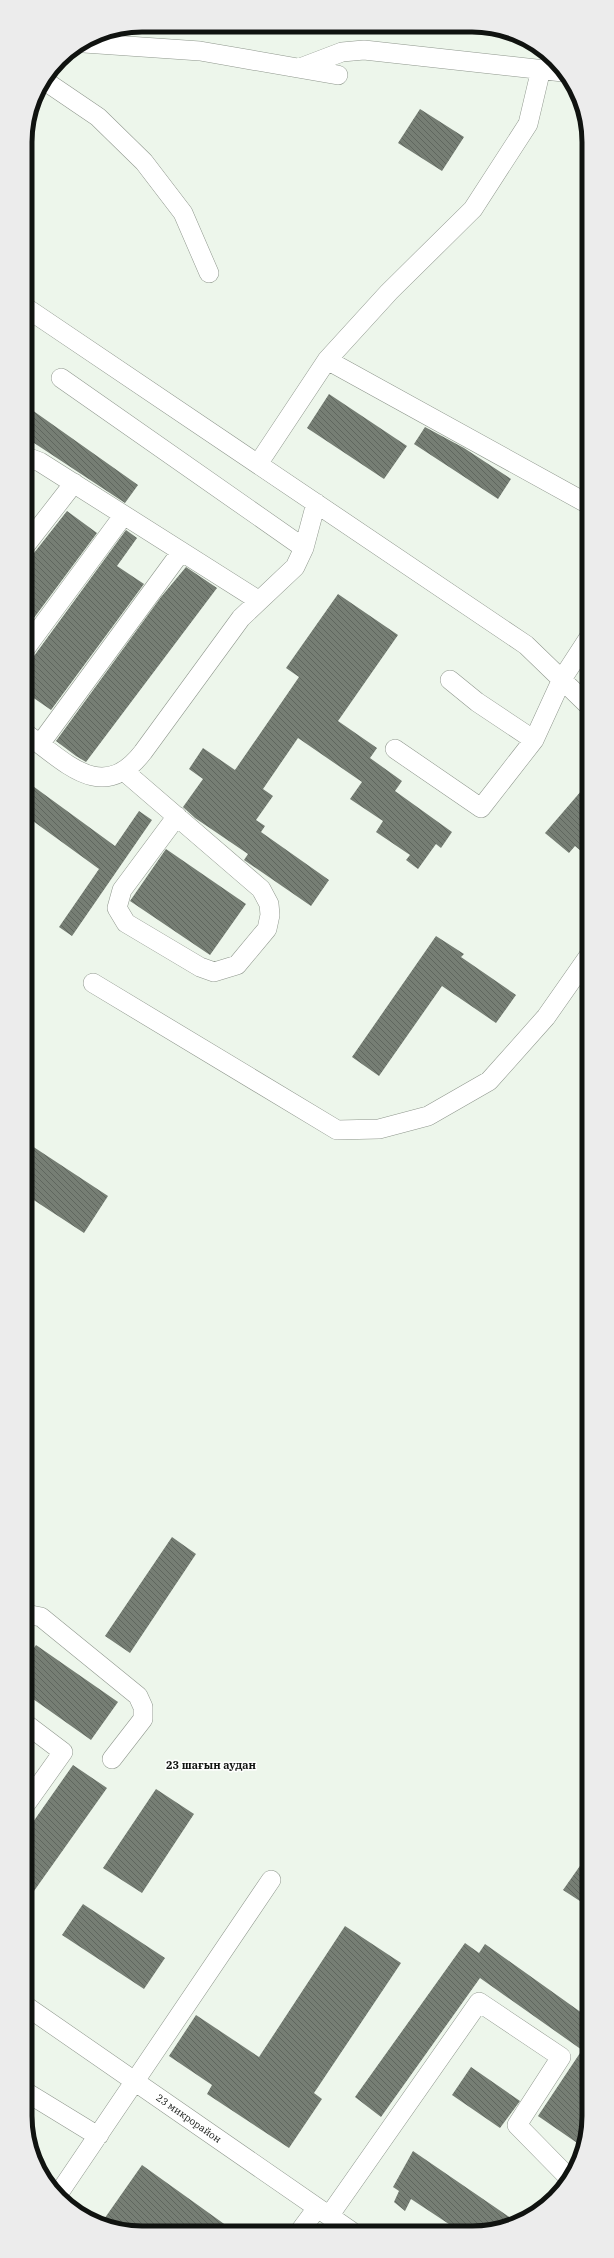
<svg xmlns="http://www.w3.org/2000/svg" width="614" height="2258" viewBox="0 0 614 2258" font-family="'IBM Plex Serif',serif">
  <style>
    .building { fill: url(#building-back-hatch) }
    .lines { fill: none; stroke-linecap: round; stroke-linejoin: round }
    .minor-casing { stroke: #8f978d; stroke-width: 20 }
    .minor { stroke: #fff; stroke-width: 19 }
    .labels { text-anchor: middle; stroke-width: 3; stroke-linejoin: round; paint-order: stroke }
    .street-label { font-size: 10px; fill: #101310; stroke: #fff }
    .neighbourhood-label { font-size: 11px; font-weight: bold; fill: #101310; stroke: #fff }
    .rim { fill: none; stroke: #101310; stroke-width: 5 }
  </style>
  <defs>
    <pattern id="building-back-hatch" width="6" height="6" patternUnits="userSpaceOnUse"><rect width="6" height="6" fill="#767e74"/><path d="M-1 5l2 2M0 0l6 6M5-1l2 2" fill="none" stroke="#5f665e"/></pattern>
  </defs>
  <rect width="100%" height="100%" fill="#edf6eb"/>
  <path class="building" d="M420,109L464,137L442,171L398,143Z
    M329,394L407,446L384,479L307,428Z
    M25,405L138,485L125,503L25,437Z
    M425,427L464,448L511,479L498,499L414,444Z
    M67,511L97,533L25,630V557L34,553Z
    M126,530L137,538L117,566L144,584L51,710L25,692V660L34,656Z
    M186,567L217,588L86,762L76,756L56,741L161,597Z
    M338,594L398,635L338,721L377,748L370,758L402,781L395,791L452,832L441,848L436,844L418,869L406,860L410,855L376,832L383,821L350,799L362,782L298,738L263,789L273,796L256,820L265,826L261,832L329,880L311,906L244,860L248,854L195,818L183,807L203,779L189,769L203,748L235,770L299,677L286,668Z
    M26,781L115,846L139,811L152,820L72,936L59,927L99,869L26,816Z
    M588,783V857L575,846L569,853L545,833Z
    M166,849L246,904L210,955L130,901Z
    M436,936L464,954L461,957L516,995L496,1023L442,986L379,1076L352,1057Z
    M26,1142L108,1196L84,1233L26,1195Z
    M172,1537L196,1554L130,1653L105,1636Z
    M36,1645L118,1702L91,1740L26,1694V1659Z
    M73,1765L107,1788L34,1891L26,1885V1832Z
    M156,1789L194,1814L142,1893L103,1868Z
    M589,1853V1907L563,1890Z
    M83,1904L165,1958L144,1989L62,1935Z
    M345,1926L401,1963L314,2093L322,2099L289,2148L207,2094L212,2085L169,2056L196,2015L259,2057Z
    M465,1943L479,1953L485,1944L589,2018V2123L583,2147L538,2116L582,2050L480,1978L381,2117L355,2097Z
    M471,2067L520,2101L500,2128L452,2095Z
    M413,2151L518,2223L488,2232H461L411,2199L405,2211L394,2202L399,2191L393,2187Z
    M142,2165L234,2231H119L102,2222Z"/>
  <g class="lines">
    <g class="minor-casing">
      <path id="minor" d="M84,43L200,51L338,75
        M300,68L342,52L364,50L563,72
        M45,81L98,117L144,162L183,213L209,273
        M25,307L526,645L588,705
        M327,360L588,504
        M61,378L304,548
        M25,460L32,459L40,462L258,600
        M258,464L327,360L389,292L473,209L528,124L541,69
        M25,546L74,483
        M25,649L123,516
        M450,680L477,702L534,740
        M25,733C66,762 102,805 143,752L241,618L295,567L304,548L316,503
        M40,744L181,552
        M395,749L481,808L534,740L562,679L588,639
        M125,772L261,889L269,904L270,915L267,929L237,965L214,972L200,967L126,923L117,908L122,890L177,816
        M93,983L337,1130L379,1129L428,1116L489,1081L546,1017L588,957
        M26,1614L41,1617L138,1696L143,1707V1719L112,1759
        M26,1724L63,1752L26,1804
        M26,2006L351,2231
        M26,2092L93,2133L99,2135
        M57,2196L271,1880
        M329,2216L479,2002L561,2057L517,2125L569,2178
        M300,2231L317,2208"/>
    </g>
    <use href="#minor" class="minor"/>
  </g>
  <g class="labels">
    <g class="street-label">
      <text transform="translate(189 2118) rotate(35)" y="4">23 микрорайон</text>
    </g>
    <g class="neighbourhood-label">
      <text x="211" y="1769">23 шағын аудан</text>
    </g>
  </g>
  <path d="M0 0H614V2258H0ZM142 32H472A110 110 0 0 1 582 142V2116A110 110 0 0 1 472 2226H142A110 110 0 0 1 32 2116V142A110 110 0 0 1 142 32Z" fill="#ececec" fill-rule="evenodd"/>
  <path class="rim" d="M142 32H472A110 110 0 0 1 582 142V2116A110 110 0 0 1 472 2226H142A110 110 0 0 1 32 2116V142A110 110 0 0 1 142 32Z"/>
</svg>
